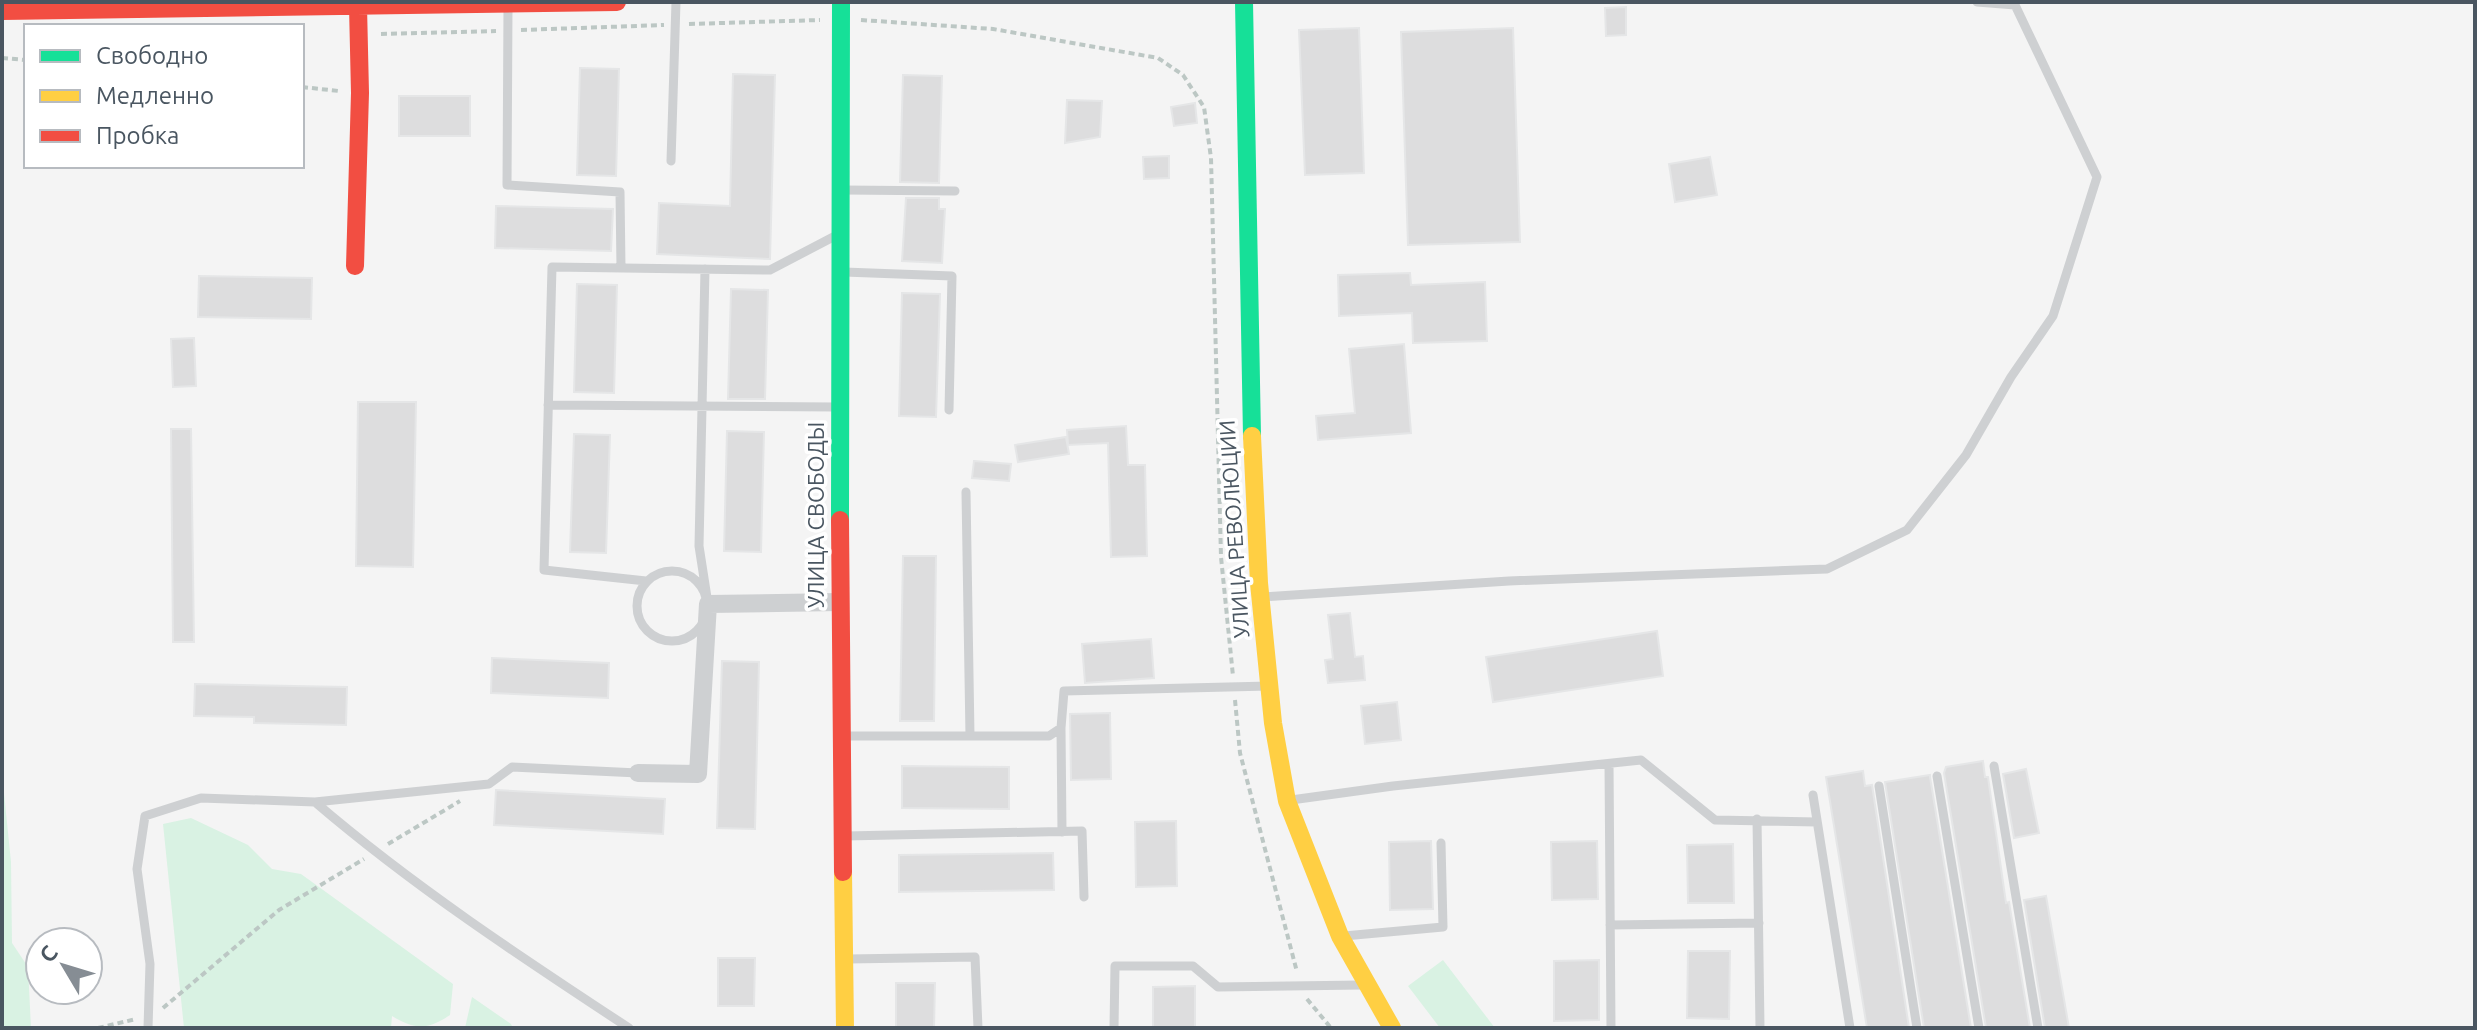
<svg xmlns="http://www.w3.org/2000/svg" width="2477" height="1030" viewBox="0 0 2477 1030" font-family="Ubuntu,sans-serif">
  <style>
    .green { fill: #d9f2e3 }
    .building { fill: #ddddde; stroke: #e5e6e7; stroke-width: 2 }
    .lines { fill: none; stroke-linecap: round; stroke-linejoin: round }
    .path { stroke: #bcc7c4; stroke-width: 4; stroke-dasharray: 6 4; stroke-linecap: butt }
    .lane { stroke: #ced0d2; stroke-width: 9 }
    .street { stroke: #ced0d2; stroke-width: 18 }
    .fast { stroke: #16e098; stroke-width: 18 }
    .slow { stroke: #ffcf43; stroke-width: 18 }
    .jam { stroke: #f24e42; stroke-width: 18 }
    .labels { text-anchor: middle; stroke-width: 7; stroke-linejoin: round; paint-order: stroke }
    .street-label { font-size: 22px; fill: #4a5661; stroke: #fff }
  </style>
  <rect width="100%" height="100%" fill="#f4f4f4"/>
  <path class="green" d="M2,773L11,862L12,943L28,967L31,1028H2Z
    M191,818L248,845L272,869L301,874L453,984L450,1015C428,1030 415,1030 392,1016L391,1028H184L163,824Z
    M1443,960L1495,1028H1440L1408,986Z
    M472,997L511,1024L513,1028H465Z"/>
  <path class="building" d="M1626,7V35L1606,36L1605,8Z
    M1359,28L1364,173L1305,175L1299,30Z
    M1513,28L1520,242L1408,245L1401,32Z
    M580,68L619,69L616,176L577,175Z
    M733,74L775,75L770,259L657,254L659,203L730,206Z
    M903,75L942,76L939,183L900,182Z
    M399,96H470V136H399Z
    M1067,100L1102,101L1100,137L1065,143Z
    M1195,103L1197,123L1174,126L1171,107Z
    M1169,156V178L1144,179L1143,157Z
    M1710,157L1717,195L1675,202L1669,164Z
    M906,198H939V209H945L942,263L902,261Z
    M496,206L613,209L611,251L495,248Z
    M1410,273L1411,285L1485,282L1487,341L1413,343L1412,313L1339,316L1338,275Z
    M199,276L312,278L311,319L198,317Z
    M577,284L617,285L614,393L574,392Z
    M731,289L768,290L765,399H728Z
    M902,293L940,294L936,417L899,416Z
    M194,338L196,386L173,387L171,339Z
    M1404,344L1411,433L1318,440L1316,416L1355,413L1349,349Z
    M358,402H416L413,567L356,566Z
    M1126,426L1128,465H1145L1147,556L1111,557L1108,443L1068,445L1067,430Z
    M171,429H191L194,642H173Z
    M727,431L764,432L761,552L724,551Z
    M574,434L610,435L606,553L570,552Z
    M1066,437L1069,454L1018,462L1015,445Z
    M974,461L1011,464L1009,481L972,478Z
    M903,556H936L934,721H900Z
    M1350,613L1355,657L1363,656L1365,680L1328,683L1325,660L1333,659L1328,615Z
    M1657,631L1663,676L1493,702L1486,657Z
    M1151,639L1154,678L1085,683L1082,644Z
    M492,658L609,663L608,698L491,693Z
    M722,661L759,662L755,829L717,828Z
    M195,684L347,687L346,725L254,723V717L194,716Z
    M1397,702L1401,740L1365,744L1361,706Z
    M1110,713L1111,779L1071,780L1070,714Z
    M1983,761L1985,777H1988L2006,903L2009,902L2030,1028H1986L1944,773L1946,767Z
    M902,766L1009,767V809L902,808Z
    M2026,769L2039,833L2014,838L2003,774Z
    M1863,771L1865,786L1872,785L1909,1028H1867L1826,777Z
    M1930,775V777L1971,1028H1924L1885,782Z
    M496,790L665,799L663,834L494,825Z
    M1176,821L1177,886L1136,887L1135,822Z
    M1431,841L1433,909L1390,910L1389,842Z
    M1597,841L1598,899L1552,900L1551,842Z
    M1733,844L1734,903H1688L1687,845Z
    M1053,853L1054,890L899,892V855Z
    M2046,896L2069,1028H2045L2024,900Z
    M1688,951H1730L1729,1019L1687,1018Z
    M718,958H755L754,1006H718Z
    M1599,960V1020L1554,1021V961Z
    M896,983H935L934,1028H896Z
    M1195,986V1028H1153V987Z"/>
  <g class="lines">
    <path class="path" d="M861,20L993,29L1158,58L1183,75L1204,107L1211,158L1221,557L1233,676
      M689,24L820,20
      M521,30L664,25
      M381,34L496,31
      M2,58L26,60
      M302,87L339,91
      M1235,700L1240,753L1297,972
      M388,844L460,801
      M1307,999L1331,1028
      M163,1008L279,910L364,859
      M98,1028L136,1019"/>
    <path class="lane" d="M508,7L507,185L620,192L621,268
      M671,161L676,2
      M844,190L955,191
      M705,269L699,546L708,604
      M844,272L952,276L949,410
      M548,405L836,407
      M966,492L970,736
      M637 606a35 35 0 1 1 70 0a35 35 0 1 1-70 0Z
      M646,581L544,570L552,267L770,270L837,235
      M1262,597L1509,581L1827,569L1907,530L1966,455L2011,377L2053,316L2097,177L2015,5L1977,2
      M1061,728L1062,832
      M844,736H1049L1061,728L1064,691L1269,686
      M1609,764L1611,1028
      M1994,766L2038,1028
      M1937,776L1979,1028
      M1879,786L1917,1028
      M1813,795L1850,1028
      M1291,800L1393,786L1641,760L1715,820L1817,822
      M315,802C413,886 521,957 629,1028
      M1757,819L1760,1028
      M846,836L1082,831L1084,897
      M1610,925L1759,923
      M1344,936L1443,927L1441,843
      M848,959L975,957L978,1028
      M148,1028L150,964L137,869L145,816L201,798L315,802L489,784L512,767L638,773
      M1114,1028L1115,966H1193L1218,987L1362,985"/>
    <path class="street" d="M638,773L698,774L708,604L840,602"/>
    <path class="fast" d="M1244,2L1252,436
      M840,520L841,2"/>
    <path class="slow" d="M1252,436L1259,583L1273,723L1287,801L1340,936L1392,1028
      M843,872L845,1028"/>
    <path class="jam" d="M2,11L617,2
      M355,266L360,93L358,6
      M840,520L843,872"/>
  </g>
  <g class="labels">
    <g class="street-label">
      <text transform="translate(816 515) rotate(-90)" y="8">УЛИЦА СВОБОДЫ</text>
      <text transform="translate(1234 529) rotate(-94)" y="8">УЛИЦА РЕВОЛЮЦИИ</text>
    </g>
  </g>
  <rect width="2477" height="1030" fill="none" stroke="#4a5661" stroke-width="8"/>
  <rect x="24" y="24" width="280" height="144" fill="#ffffff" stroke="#b7bbc0" stroke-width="2"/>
  <rect x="40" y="50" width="40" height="12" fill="#16e098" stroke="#b7bbc0" stroke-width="2"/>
  <text x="96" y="64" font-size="24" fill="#4a5661">Свободно</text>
  <rect x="40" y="90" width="40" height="12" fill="#ffcf43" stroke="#b7bbc0" stroke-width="2"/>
  <text x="96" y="104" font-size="24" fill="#4a5661">Медленно</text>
  <rect x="40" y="130" width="40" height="12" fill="#f24e42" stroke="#b7bbc0" stroke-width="2"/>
  <text x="96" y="144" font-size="24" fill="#4a5661">Пробка</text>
  <g transform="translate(64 966) rotate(308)"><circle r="38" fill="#ffffff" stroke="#b7bbc0" stroke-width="2"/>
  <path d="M0-6L14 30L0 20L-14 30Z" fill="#868d94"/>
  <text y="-12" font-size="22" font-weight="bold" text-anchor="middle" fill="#4a5661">С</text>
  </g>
</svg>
